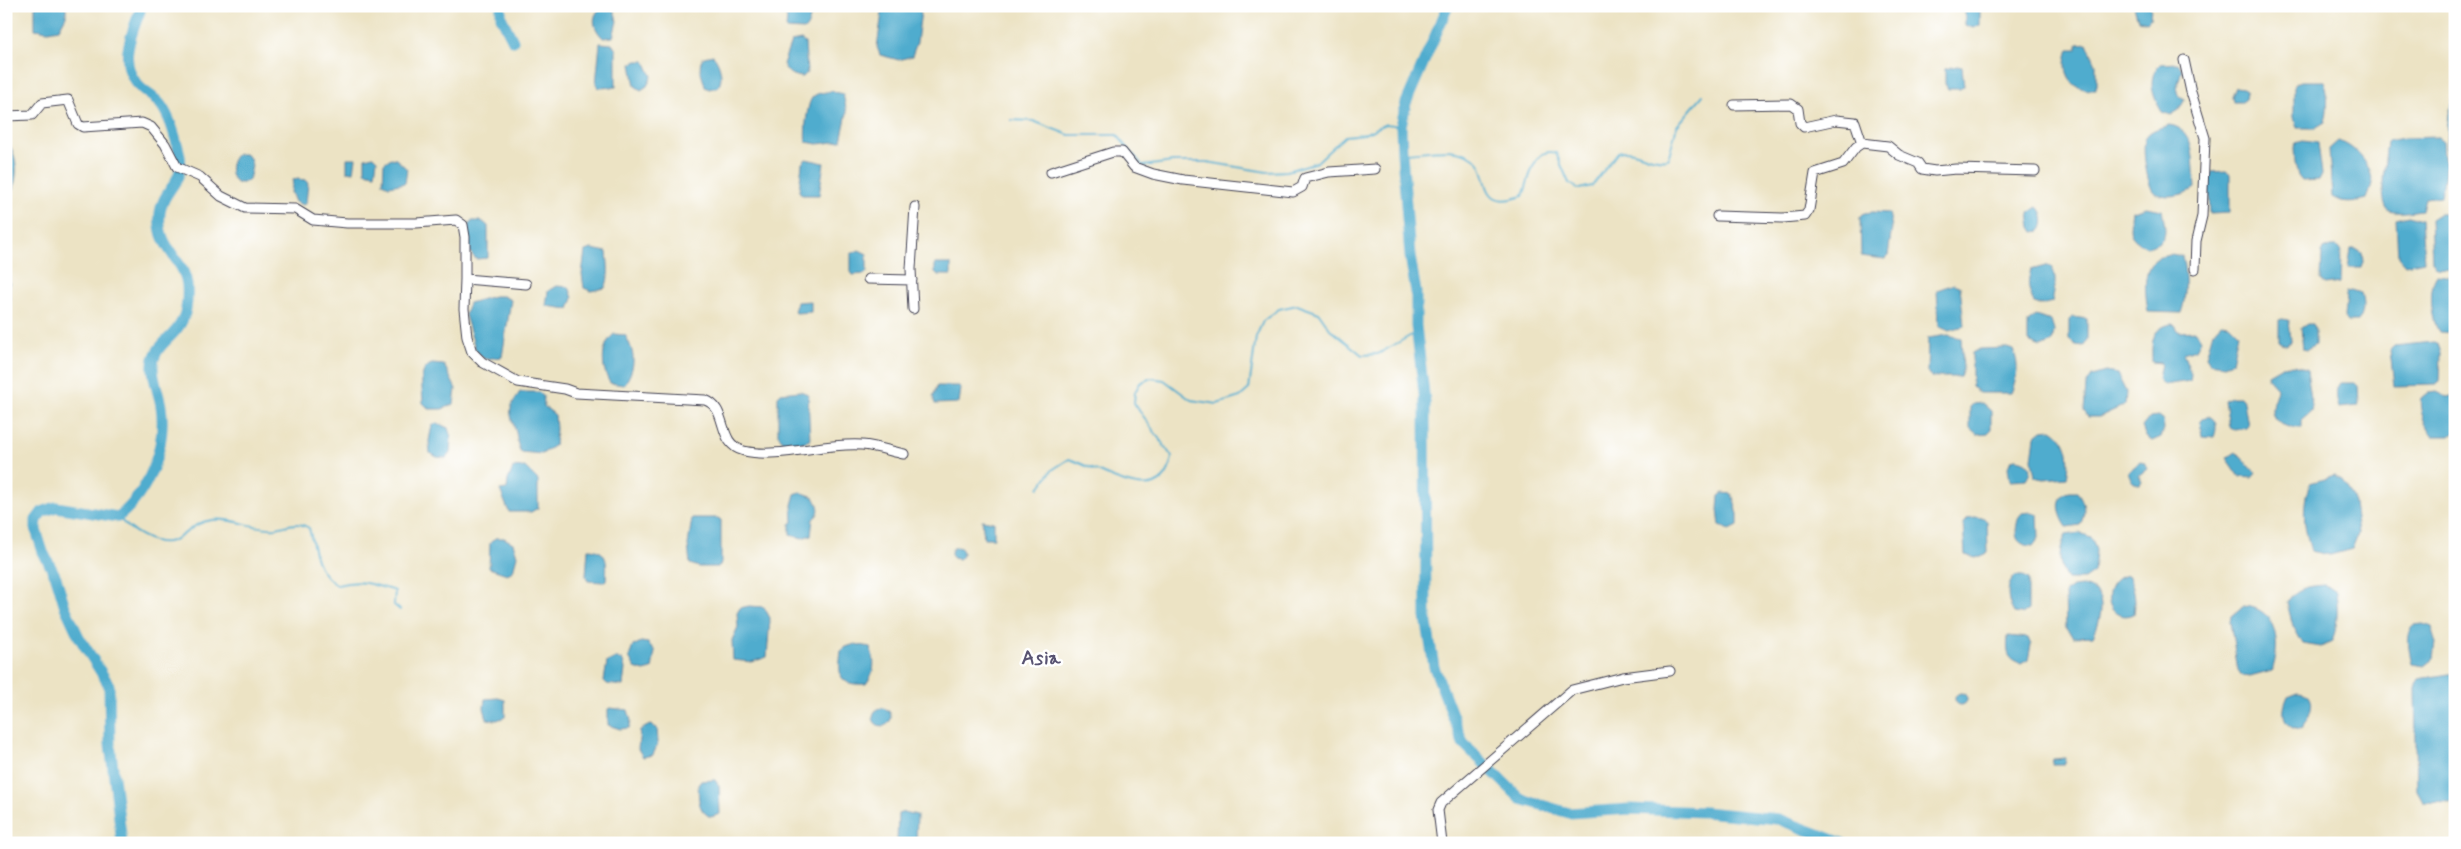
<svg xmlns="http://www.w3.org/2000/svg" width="2461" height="849" viewBox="0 0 2461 849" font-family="Mynerve,sans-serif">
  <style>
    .water { fill: #50acce; stroke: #396784 }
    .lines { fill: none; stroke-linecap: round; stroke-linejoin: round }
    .stream { stroke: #50acce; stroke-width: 2 }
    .river { stroke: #50acce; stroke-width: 11 }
    .minor-casing { stroke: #403f50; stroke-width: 11 }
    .minor { stroke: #fff; stroke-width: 9 }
    .labels { text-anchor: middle; stroke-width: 5; stroke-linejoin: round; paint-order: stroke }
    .quarter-label { font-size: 20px; font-weight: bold; fill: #585372; stroke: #fff }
  </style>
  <rect width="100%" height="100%" fill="#fff"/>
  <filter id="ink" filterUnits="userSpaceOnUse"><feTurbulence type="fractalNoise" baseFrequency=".02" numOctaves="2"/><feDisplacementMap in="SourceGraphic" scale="10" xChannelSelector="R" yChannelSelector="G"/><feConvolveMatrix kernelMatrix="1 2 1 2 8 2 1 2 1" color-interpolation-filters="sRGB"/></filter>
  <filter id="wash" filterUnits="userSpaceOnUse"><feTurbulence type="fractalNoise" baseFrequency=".0096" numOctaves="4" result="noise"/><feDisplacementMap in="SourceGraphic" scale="20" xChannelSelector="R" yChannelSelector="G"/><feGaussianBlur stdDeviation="1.12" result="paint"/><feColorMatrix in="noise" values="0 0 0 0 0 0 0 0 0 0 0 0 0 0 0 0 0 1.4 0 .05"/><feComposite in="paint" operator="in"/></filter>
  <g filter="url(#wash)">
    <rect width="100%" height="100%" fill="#ece3c4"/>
    <path class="water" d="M35,6H66V16L59,29L48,31L35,29Z
      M809,6C812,13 810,25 804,30L786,29L787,18L783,13L782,6Z
      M883,6H917L921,11L917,42L912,56L899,60L880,55L877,47Z
      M1965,6H1980V25L1974,28L1965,25Z
      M2134,6H2151L2150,19L2147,22L2138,20Z
      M601,8L614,10L617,21L613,37L603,38C594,29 590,17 601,8Z
      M801,40L805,43L807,73L803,77C792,76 788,74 783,64L791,42Z
      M600,43L612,44L616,50V87L599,88L596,84Z
      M2087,43L2096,64V90C2069,91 2061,73 2069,49H2077L2078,44Z
      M713,55C720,62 724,79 718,87L709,89L705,87C703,76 696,66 704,57Z
      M637,61H645L652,76L647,86L641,90L635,86L631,64Z
      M2178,63L2182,69L2177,87L2179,96L2185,99L2179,110L2171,115L2162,112C2153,97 2146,79 2160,64Z
      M1957,66L1962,67L1964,86L1960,89H1948L1945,84V69Z
      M2301,81H2324C2329,92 2328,110 2325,122L2315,128H2297L2294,118V84Z
      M2236,87L2243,88L2247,93L2246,99L2242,102H2233L2232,97Z
      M831,91L843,94L847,113L841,141L818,144L806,142C804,134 807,104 812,98C816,92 825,93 831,91Z
      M2455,95V159H2452L2447,152C2448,134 2446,111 2455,95Z
      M2169,125C2197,128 2193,167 2195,188C2186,195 2166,199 2155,193C2147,188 2141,145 2146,137C2151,129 2161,128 2169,125Z
      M2438,137L2443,141L2445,172L2441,196L2425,198L2422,210C2412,211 2399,214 2390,211C2377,205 2386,155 2387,141L2404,138Z
      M6,140C18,155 19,176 11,194H7Z
      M2303,141L2318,143L2322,174L2319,180L2302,181L2298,176L2295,163L2294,147L2296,143Z
      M2338,141C2354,145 2373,166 2372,183C2371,188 2369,194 2367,199C2355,202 2343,204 2332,197L2329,149Z
      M237,154H245L250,158L252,166L249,180L243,183H236C228,174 229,162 237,154Z
      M373,156L377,160L375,174L365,172V158Z
      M347,158H356L354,172L347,171Z
      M391,158L396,159L407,169L405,183L389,186L383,183L384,163Z
      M806,159L824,163L819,195H802L799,191L802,163Z
      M2226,171L2230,174V213L2210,214L2208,175L2211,172Z
      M297,179L305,180L308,183L306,203L303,205L295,202L291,192L293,180Z
      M2038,207C2044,212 2046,225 2040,231L2034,232L2031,227L2029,213Z
      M2147,207L2162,210C2165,229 2171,241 2147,247C2127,237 2129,232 2132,211Z
      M1873,212L1889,213L1892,227L1888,256L1885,259L1861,256L1860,217L1864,213Z
      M2438,214H2455V269L2437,268L2432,261L2430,219Z
      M2409,216L2421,220L2424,261L2405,265L2398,257L2396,219Z
      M472,221H482L488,226V258L476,259C466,251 463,232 472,221Z
      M2331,247H2337L2341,252L2340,283L2325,285L2321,280L2322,253L2324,250Z
      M592,249L607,252C608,264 610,277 605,288L591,291L584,288L582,274L585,251Z
      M2351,249H2356L2362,253L2363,262L2361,268H2348Z
      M859,250L867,254V271L865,274L853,275L851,272V254Z
      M2171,254L2182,256C2186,273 2187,297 2181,313L2148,312C2146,297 2141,269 2156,259C2160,257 2167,256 2171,254Z
      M935,264H951V275H938L935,272Z
      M2049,265C2059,273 2054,291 2052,302L2042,305L2034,303C2028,291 2027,282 2031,270Z
      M6,275L9,276L10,314L6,323Z
      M2437,275L2455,277V333L2439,332C2431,319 2428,288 2437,275Z
      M1954,284L1960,286L1964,326L1950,330L1939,326L1937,290Z
      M556,286L569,287L573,298L569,309L546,306L548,291Z
      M2352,291L2361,294C2364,303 2364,315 2358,322H2348L2344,317L2346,295L2347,292Z
      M494,296H503L511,300L502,357L484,359L476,351L465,315L469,303Z
      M811,301V312L796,313L794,311L797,302Z
      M2035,316L2051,321L2054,331L2052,342L2041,347L2028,342V322Z
      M2073,317L2087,319V340L2084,346L2076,345L2069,340V320Z
      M2282,319L2289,320L2291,341L2286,345L2279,342V320Z
      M2221,323L2229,324L2238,333L2232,362L2224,365L2210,363L2206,357L2213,332Z
      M2171,324L2175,325L2179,332L2196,331L2201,340L2196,349L2183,353L2191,374L2190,381L2163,385L2158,379L2161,363L2152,362C2152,343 2150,329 2171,324Z
      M2307,324H2312L2315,330V345L2307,350L2303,349L2301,328Z
      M614,334L625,335C636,354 636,367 624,385L610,383C601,368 600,346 614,334Z
      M1948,335L1961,338L1963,369L1960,377H1931L1927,373L1928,338Z
      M2434,342L2438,344L2441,353L2440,382L2436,385L2394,386L2390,350L2394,346Z
      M2007,348L2013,350C2020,364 2017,379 2011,393H1979L1972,387V353L1980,349Z
      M432,364L444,365L456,389L454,404L442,409H429L423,403C423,390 417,369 432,364Z
      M2295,365L2307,370L2312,405L2311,411L2302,419V428C2289,428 2271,425 2272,407C2272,401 2277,394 2277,388L2268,378V374L2282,366Z
      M2105,372L2117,374L2126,392L2125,405L2099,417H2088L2084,411L2086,385L2092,376Z
      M2340,383H2355L2358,386L2359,403L2358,406L2339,408C2337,400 2334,390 2340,383Z
      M937,386H959L961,389L959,403L935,404L933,397Z
      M800,391L808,394L810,440L797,444L783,443L778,434V396L781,393Z
      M520,392H539L543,396L544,406L555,415L556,429L555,445L542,454L521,452C516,444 518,438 515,429C509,411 508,409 520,392Z
      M2437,392L2447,397L2455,395V432L2450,436H2433C2426,429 2418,408 2421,398L2427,393Z
      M2231,397H2240L2244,402L2248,426L2246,428L2235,430L2229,427L2225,400Z
      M1982,403L1991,411V430L1988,433L1977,434L1970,428V407L1973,404Z
      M2158,416L2163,420L2164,429L2161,437L2152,441L2146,437L2142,427L2150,417Z
      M2208,416C2218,419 2217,429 2214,437L2202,436L2200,421Z
      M437,423L448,428L451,436L450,453L446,458L437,457L430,453L429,441L432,425Z
      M2052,429C2069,439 2071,459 2067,477L2044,479L2035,477L2032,459L2035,436L2042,430Z
      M2236,452L2256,473L2252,478L2240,477L2227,458Z
      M2015,459C2029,460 2034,468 2026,480L2010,481L2008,467L2011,460Z
      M2140,462L2144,463L2147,469L2139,475L2142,481L2140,484C2132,484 2130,479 2128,472Z
      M525,467L538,480V508L531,512H509L500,490L507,489L508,480L513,468Z
      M2334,476L2342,480L2353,497L2358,534L2352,549L2330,555L2311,551C2304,528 2301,506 2310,483Z
      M800,492L814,497C819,506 822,512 813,519L811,535L802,538L790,534V524L793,522L792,505L795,494Z
      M2070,492H2077C2085,501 2086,514 2080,525L2067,527C2060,517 2055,502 2065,493Z
      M1723,493L1732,494L1738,514V526L1730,530L1720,526L1718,510L1719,496Z
      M2032,512L2038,514L2039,538L2033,546C2018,545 2014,539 2017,524C2018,519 2018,517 2022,513Z
      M1975,517L1982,518L1987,521L1988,553L1976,558L1965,555L1963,523L1968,518Z
      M692,518H718L721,520V564L718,567H699L690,564L688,545Z
      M982,520L994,522V538H984Z
      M2080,533L2091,537L2096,550L2094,572L2084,579H2067C2058,565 2058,550 2066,535Z
      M495,538H504L513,543L517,556L513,571L507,574L489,568L490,543Z
      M951 553a6 6 0 1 1 12 0a6 6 0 1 1-12 0Z
      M588,549C609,549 607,564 606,580L603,582L588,581L586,576Z
      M2128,575C2135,588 2136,599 2134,614C2104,626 2099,578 2128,575Z
      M2015,576H2024L2028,579V610L2022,614L2014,613C2007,601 2005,586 2015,576Z
      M2326,585L2336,592C2338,610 2338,624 2332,642L2321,647L2303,644L2293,626L2287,603C2295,587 2310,586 2326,585Z
      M2082,586C2109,590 2102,618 2093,636L2073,637L2066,629L2065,592L2072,587Z
      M749,606L764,607L770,618L767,657L752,662L733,660L732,640L738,627L737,613L740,608Z
      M2243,606C2278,607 2281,646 2272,671L2250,677L2242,676L2238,670L2230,621L2231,616Z
      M2423,624L2431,627L2436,643L2434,658L2425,665L2412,663C2409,651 2405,635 2414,625Z
      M2008,636L2028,638L2031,645L2028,660L2021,664C2006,659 2007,651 2008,636Z
      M641,642L648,643L655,651L652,669L644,671L635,668L629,657L633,646Z
      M855,644L870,647C876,662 875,672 866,684C838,686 838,675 841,651L846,647Z
      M616,658L623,661L625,669L623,686L607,684L604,681L607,662Z
      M2455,673V803L2423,802L2417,791L2415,689L2418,679Z
      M2298,692C2321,693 2310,719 2300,730C2281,727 2281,711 2288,696Z
      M1955 699a6 6 0 1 1 12 0a6 6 0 1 1-12 0Z
      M498,698L505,700V717L497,720L487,719L484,708L485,699Z
      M873 717a9 9 0 1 1 18 0a9 9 0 1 1-18 0Z
      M610,708L628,710L631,721L629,728L620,729L608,725V709Z
      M650,725L657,728L658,743L653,755L643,757L638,749L640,730Z
      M2066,758L2065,764H2052L2053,759Z
      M715,780L719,786L720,814L711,817C697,811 699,798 698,785L701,781Z
      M904,812L917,815L916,843H897L898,814Z"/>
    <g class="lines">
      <path class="stream" d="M1011,120L1033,121L1069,135H1117L1143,166L1173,162H1207L1267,172L1287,171L1317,162L1345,136L1364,134L1386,124L1401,126
        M1402,153C1425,153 1454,144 1474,158C1493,172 1475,212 1523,196C1530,179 1533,146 1556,153L1569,183L1579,189L1592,186L1618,152C1636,147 1648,162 1668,159L1677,126L1703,95
        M1039,488L1052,470L1069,459C1098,468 1164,515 1172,457L1134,403L1135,392L1140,383L1151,378L1164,380L1191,400L1217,404L1240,397L1249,389L1256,337L1263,321L1279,309L1297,305L1319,313L1330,329L1362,355L1378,354L1417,332
        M118,517C129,530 154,547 172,541C187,535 193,522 212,520C233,517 255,530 276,528C289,526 296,520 309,528C315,551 315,572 337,585C362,579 372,584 395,591L394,605L400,610"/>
      <path class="river" d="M501,6V17L513,41
        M1448,6L1406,103L1401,126L1402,153L1410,256L1416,292V326L1425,402L1426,617L1434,667L1463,743L1521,799L1569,813L1630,809L1704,812L1778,819L1842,843
        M122,843L110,744L109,685L79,637L65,607L56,577L43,552L36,530V520L42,512L56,507L118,517C149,493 167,445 161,406C159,393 152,378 153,365C154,348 168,341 177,329C187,316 188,301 187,285C185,259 156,249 160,213C163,188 187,183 179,151C175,136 170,117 161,105C155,97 145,93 138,85C118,63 131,35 140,11L139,6"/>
    </g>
  </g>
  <g filter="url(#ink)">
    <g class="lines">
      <g class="minor-casing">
        <path id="minor" d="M2184,60L2191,92L2205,138L2202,216L2196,241L2195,269
          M1734,105L1791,104L1798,109L1800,123L1804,127L1836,120L1855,122L1862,143
          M6,116L32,115L42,103L68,100L78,124L83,127L142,123L151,127L165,144L177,167L200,177L221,196L245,208L295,209L313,220L347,223H416L456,220L463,225L465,237V279L526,284
          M1051,172L1113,152H1122L1134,167L1153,174L1183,180L1293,192L1302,187L1305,178L1329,172L1375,169
          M1717,216L1783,218L1805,216L1809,210L1815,173L1843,164L1856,147L1862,143L1888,146L1899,155L1918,163L1922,169L1935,171L1956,169L2035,171
          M465,279L464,309L467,337L472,352L482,362L518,382L565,389L576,393L705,400C729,408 716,444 744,451C779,459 826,442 862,445C876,446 890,451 904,454
          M868,279L912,280
          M913,309L911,269L915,207
          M1442,843L1438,810L1441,803L1572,690L1623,677L1670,671"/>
      </g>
      <use href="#minor" class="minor"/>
    </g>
  </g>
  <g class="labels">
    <g class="quarter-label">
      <text x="1041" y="664">Asia</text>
    </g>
  </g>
  <rect width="2461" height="849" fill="none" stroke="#fff" stroke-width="25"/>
</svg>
